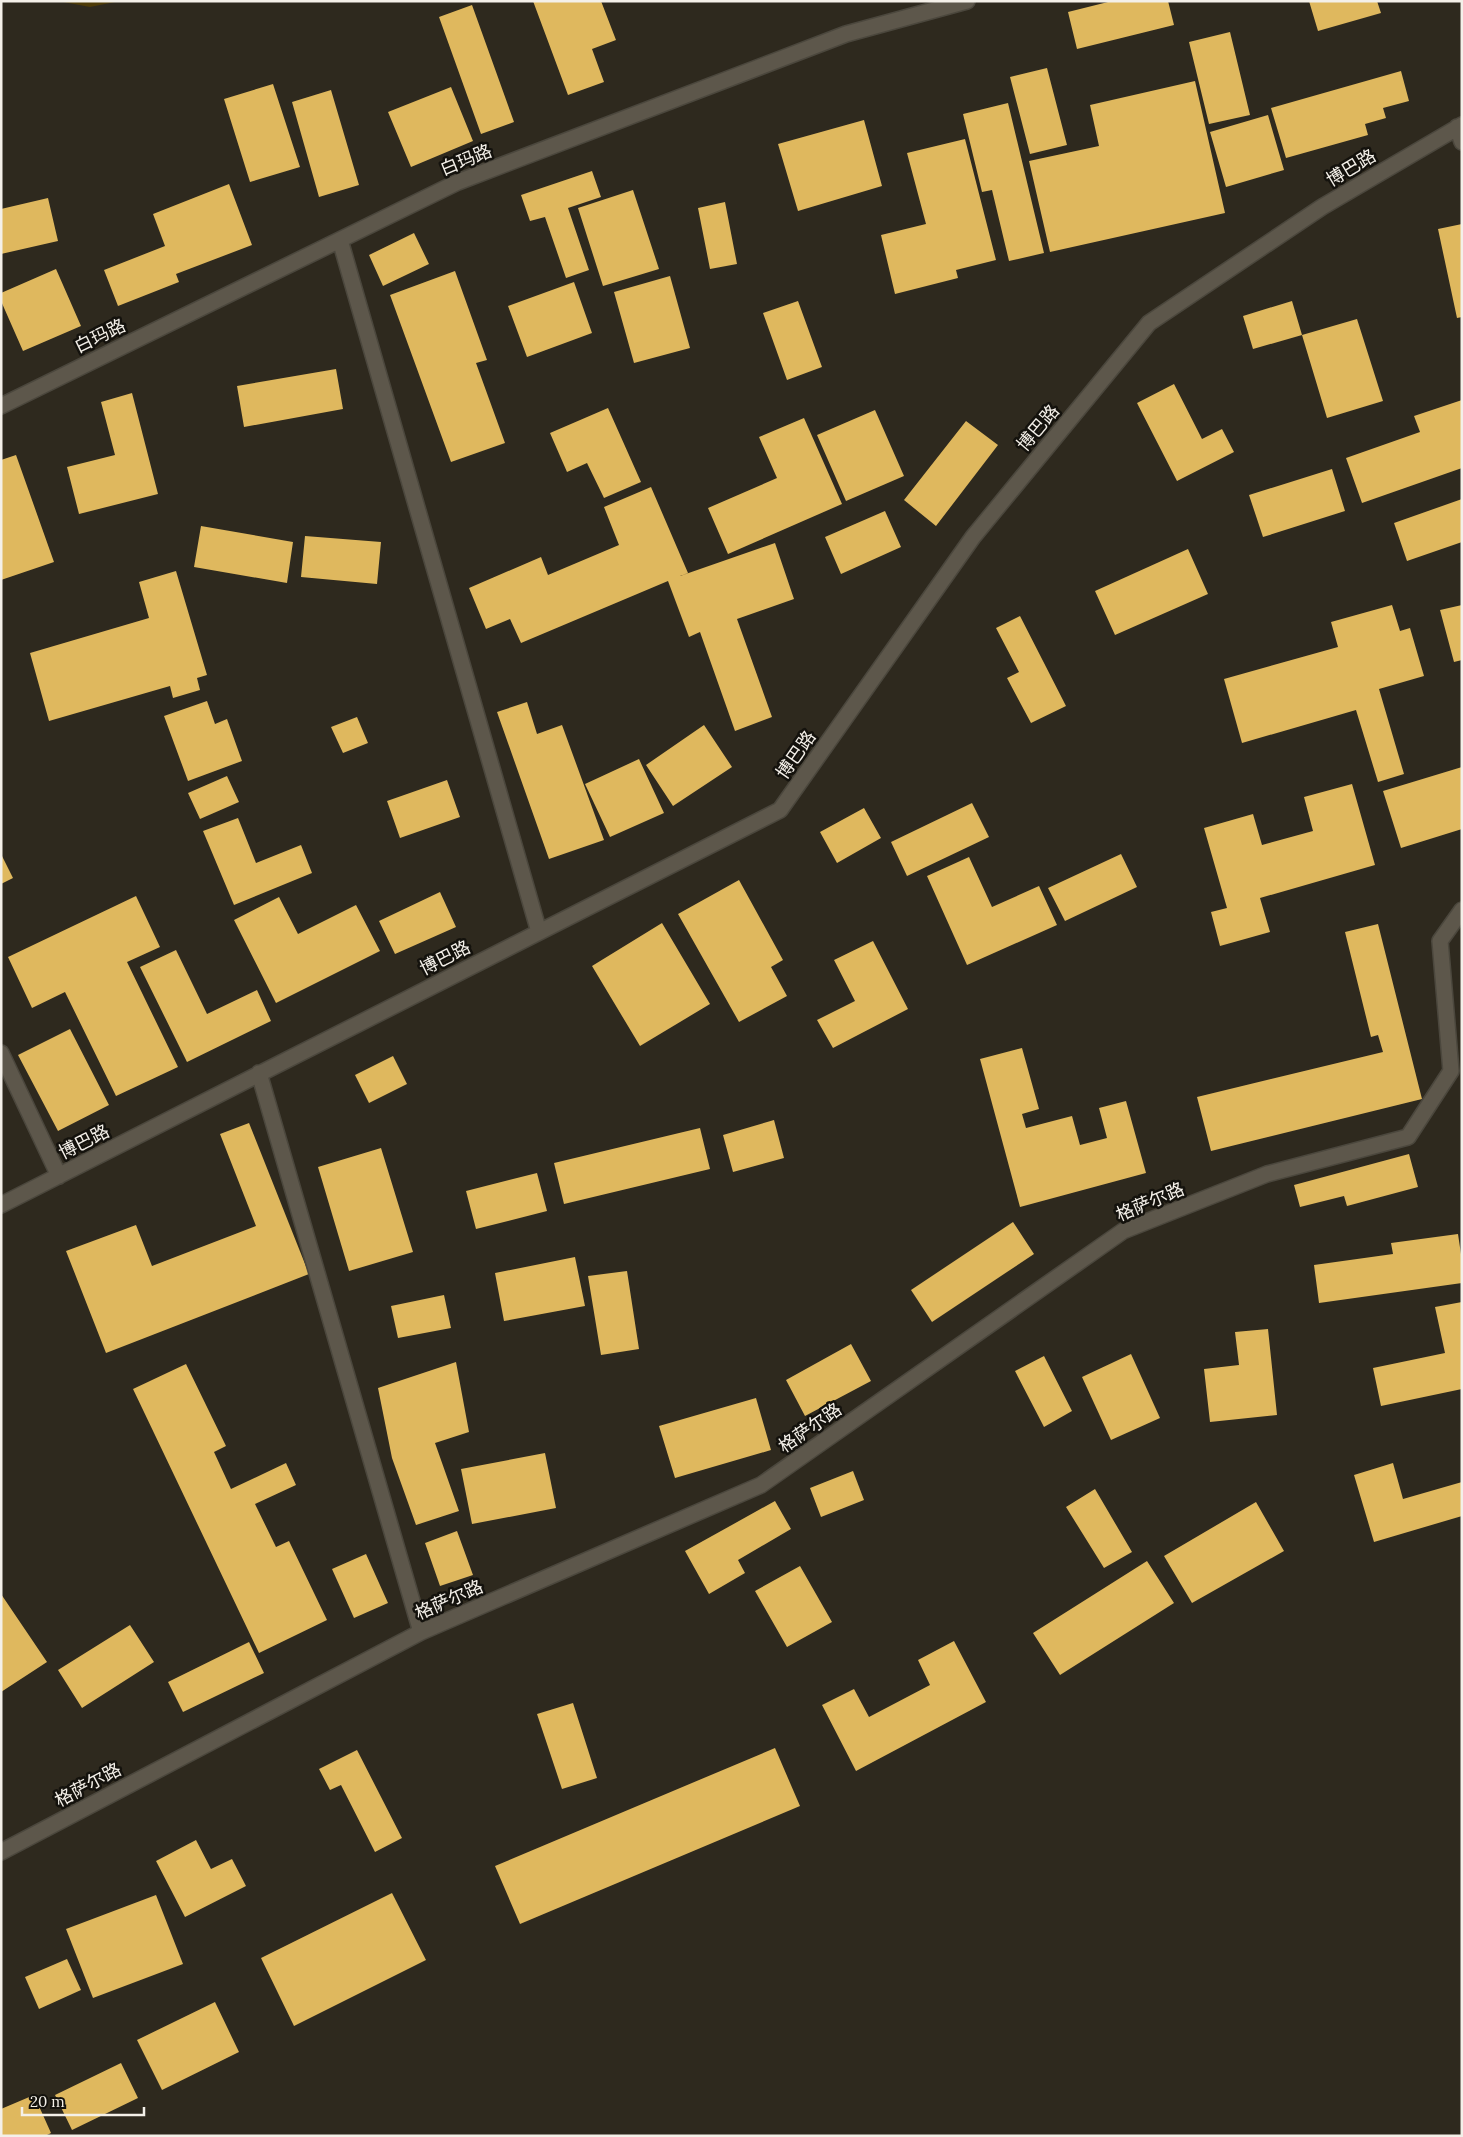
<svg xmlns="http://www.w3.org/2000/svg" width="1463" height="2137" viewBox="0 0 1463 2137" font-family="Lora,'Noto Sans SC',serif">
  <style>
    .green { fill: #4d3a07 }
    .building { fill: #dfb85e }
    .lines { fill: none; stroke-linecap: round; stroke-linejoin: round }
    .minor-casing { stroke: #4b473d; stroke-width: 18 }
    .minor { stroke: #5d574b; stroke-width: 15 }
    .labels { text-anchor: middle; stroke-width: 5; stroke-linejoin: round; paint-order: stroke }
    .street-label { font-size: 18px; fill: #f4f0e9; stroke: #14120d }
  </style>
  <rect width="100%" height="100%" fill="#2e291e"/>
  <path class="green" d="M58,1H120L90,7Z"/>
  <path class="building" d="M533,1H601L616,40L592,49L604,82L568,95Z
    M1112,1H1168L1174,25L1077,49L1068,12Z
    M1309,1H1377L1381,13L1318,31Z
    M472,5L514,122L481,134L439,17Z
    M1230,32L1250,115L1209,124L1189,42Z
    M1047,68L1067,145L1030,154L1010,77Z
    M1401,71L1409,101L1383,108L1386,118L1365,124L1368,135L1286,158L1271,108Z
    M1195,81L1225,213L1050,252L1029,161L1099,146L1090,105Z
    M273,84L300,167L250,182L224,99Z
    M451,87L473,141L411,167L388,112Z
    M331,90L359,185L319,197L292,102Z
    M1008,103L1044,253L1009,261L992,190L982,192L963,114Z
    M1268,115L1284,170L1226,187L1210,132Z
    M864,120L882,186L798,211L778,144Z
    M965,139L996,260L956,270L958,278L895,294L881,235L926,224L907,153Z
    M592,171L601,197L568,208L589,270L566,278L545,217L530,221L521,195Z
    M229,184L252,245L176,274L179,282L118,306L104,270L165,246L153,214Z
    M633,190L659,269L603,286L578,208Z
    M48,198L58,241L1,254V209Z
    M725,202L737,264L710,269L698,208Z
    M1462,224V317L1457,318L1438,229Z
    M414,233L429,264L383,286L369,255Z
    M56,269L81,326L23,351L1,301V293Z
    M455,271L487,360L476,363L505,443L451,462L390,295Z
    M670,276L690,348L634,363L614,292Z
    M574,282L592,333L527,357L508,306Z
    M798,301L822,367L787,380L763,313Z
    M1292,301L1302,335L1253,349L1243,316Z
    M1357,319L1383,401L1327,418L1302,335Z
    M336,369L343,409L244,427L237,386Z
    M1174,384L1202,439L1222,429L1234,452L1177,481L1137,403Z
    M132,393L158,494L79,514L67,467L115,455L101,402Z
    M1462,400V468L1362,503L1346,458L1420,432L1414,416Z
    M608,408L641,482L604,498L587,463L567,472L550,433Z
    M875,410L904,476L846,501L817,435Z
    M804,418L842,504L728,554L708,508L777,478L759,437Z
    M966,421L998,445L936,526L904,500Z
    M16,455L54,562L1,580V460Z
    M1332,469L1345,511L1263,537L1249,495Z
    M651,487L688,573L680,576L775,543L794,599L737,619L772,717L735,731L700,632L689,637L668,581L521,643L510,619L486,629L469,588L541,557L548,575L619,545L604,507Z
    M1462,499V542L1407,561L1394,523Z
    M885,511L901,547L841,574L825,537Z
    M201,526L293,542L287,583L194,567Z
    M305,536L381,542L377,584L301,577Z
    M1188,549L1208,594L1115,635L1095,591Z
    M176,571L207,675L197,678L200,690L173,698L170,686L49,721L30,653L149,618L139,582Z
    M1392,605L1400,631L1410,628L1424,676L1379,689L1404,774L1378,782L1356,710L1242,743L1224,679L1338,647L1331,622Z
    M1462,605V660L1454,662L1440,610Z
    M1020,616L1066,706L1031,723L1007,678L1019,672L996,628Z
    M207,701L215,724L227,719L242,761L188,781L164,716Z
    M527,702L537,734L562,725L604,840L549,859L497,712Z
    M357,717L368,743L343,753L331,727Z
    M704,725L732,767L673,806L646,765Z
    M639,759L664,813L610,837L585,784Z
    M1462,767V829L1401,848L1383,791Z
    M227,776L239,802L200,819L188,793Z
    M447,780L460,817L400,838L387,801Z
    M1352,784L1375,865L1260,898L1270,932L1220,946L1211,912L1227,908L1204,828L1253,814L1262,845L1313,831L1304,797Z
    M972,803L989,837L907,876L891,842Z
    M864,808L881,838L837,863L820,832Z
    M238,818L256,863L301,845L312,873L234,905L203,831Z
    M1,854L13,878L1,884Z
    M1121,854L1137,887L1065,921L1048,888Z
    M969,857L992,907L1039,886L1057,925L967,965L927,876Z
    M739,880L783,960L771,967L787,996L739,1022L678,914Z
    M440,892L456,927L395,954L379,921Z
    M136,896L160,947L127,962L178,1067L116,1096L65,992L32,1008L8,957Z
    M279,897L298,934L356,905L380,951L276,1003L234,920Z
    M662,923L710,1004L640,1046L592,966Z
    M1378,924L1422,1099L1211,1151L1197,1097L1383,1052L1378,1035L1371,1037L1345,932Z
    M873,941L908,1009L833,1048L817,1020L855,1001L834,960Z
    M176,950L207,1014L257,990L271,1021L187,1062L140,967Z
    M70,1029L109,1105L58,1131L18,1055Z
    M1022,1048L1039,1109L1022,1114L1026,1128L1072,1116L1080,1145L1107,1138L1099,1108L1126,1101L1146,1173L1020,1207L980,1059Z
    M393,1056L407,1084L369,1103L355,1075Z
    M774,1120L784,1158L733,1172L723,1135Z
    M249,1123L309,1274L106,1353L66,1251L136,1225L152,1266L256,1226L220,1134Z
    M700,1128L710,1169L564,1204L554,1163Z
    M381,1148L413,1252L349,1271L318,1167Z
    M1409,1154L1418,1187L1347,1206L1344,1196L1300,1207L1294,1185Z
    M537,1173L547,1211L476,1229L466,1191Z
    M1013,1222L1034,1254L932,1322L911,1290Z
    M1458,1234L1462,1261V1283L1319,1303L1314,1265L1393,1254L1391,1243Z
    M575,1257L585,1306L504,1321L495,1273Z
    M627,1271L639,1349L601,1355L588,1276Z
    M444,1295L451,1328L398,1338L391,1306Z
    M1462,1302V1389L1381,1406L1373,1368L1445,1353L1435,1307Z
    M1268,1329L1277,1415L1210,1422L1204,1369L1239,1365L1235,1332Z
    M851,1344L871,1381L805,1416L786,1380Z
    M1131,1354L1160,1418L1111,1440L1082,1377Z
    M1044,1356L1072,1411L1044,1427L1015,1371Z
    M456,1362L469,1432L435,1443L459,1511L416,1525L392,1458L378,1388Z
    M186,1364L226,1446L214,1452L231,1489L286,1463L296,1485L255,1504L276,1547L289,1541L327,1620L259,1653L133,1389Z
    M756,1398L771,1450L675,1478L659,1426Z
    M545,1453L556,1508L472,1524L461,1469Z
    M1393,1463L1403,1499L1462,1482V1516L1374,1542L1354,1475Z
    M853,1471L864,1500L821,1517L810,1488Z
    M1095,1489L1132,1552L1104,1568L1066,1507Z
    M775,1501L791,1529L738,1560L745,1573L709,1594L685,1551Z
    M1256,1502L1284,1551L1192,1603L1164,1556Z
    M457,1531L473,1575L440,1586L425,1543Z
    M366,1554L388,1603L354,1618L332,1569Z
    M1147,1561L1174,1603L1060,1675L1033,1633Z
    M800,1566L832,1622L787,1647L755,1591Z
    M1,1594L47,1662L1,1692Z
    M130,1625L154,1662L82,1708L58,1670Z
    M954,1641L986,1702L856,1771L822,1705L854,1689L869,1717L930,1685L918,1660Z
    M249,1642L264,1673L183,1712L168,1682Z
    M573,1703L597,1778L562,1789L537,1714Z
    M775,1748L800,1806L520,1924L495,1866Z
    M357,1750L402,1838L375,1852L341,1785L330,1790L319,1769Z
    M196,1840L211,1869L232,1859L246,1886L185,1917L156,1861Z
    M392,1893L426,1960L294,2026L261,1958Z
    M156,1895L183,1964L93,1998L66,1929Z
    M67,1959L81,1990L39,2009L25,1977Z
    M215,2002L239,2052L162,2090L137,2040Z
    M121,2063L138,2098L72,2130L55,2095Z
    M34,2095L51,2133L45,2136H1V2109Z"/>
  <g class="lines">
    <g class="minor-casing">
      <path id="minor" d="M1457,127L1462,142
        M340,240L539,932
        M1,406L458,182L846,34L967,1
        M1,1053L59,1176
        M259,1073L421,1632
        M1,1205L780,810L973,537L1149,323L1322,207L1462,125
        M1,1852L421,1632L761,1485L1123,1231L1267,1174L1408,1137L1451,1071L1440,941L1462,910"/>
    </g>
    <use href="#minor" class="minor"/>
  </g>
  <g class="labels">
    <g class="street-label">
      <text transform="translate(466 160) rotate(-22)" y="6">白玛路</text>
      <text transform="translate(1351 168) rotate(-31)" y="6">博巴路</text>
      <text transform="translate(100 336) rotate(-26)" y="6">白玛路</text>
      <text transform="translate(1038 428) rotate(-50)" y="6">博巴路</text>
      <text transform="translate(796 755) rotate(-55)" y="6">博巴路</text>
      <text transform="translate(445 958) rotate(-27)" y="6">博巴路</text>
      <text transform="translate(84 1142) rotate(-27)" y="6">博巴路</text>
      <text transform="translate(1150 1202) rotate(-23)" y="6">格萨尔路</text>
      <text transform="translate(810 1428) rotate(-35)" y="6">格萨尔路</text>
      <text transform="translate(449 1600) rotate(-24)" y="6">格萨尔路</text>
      <text transform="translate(88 1785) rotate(-28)" y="6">格萨尔路</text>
    </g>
  </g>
  <rect width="1463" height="2137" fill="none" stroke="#f4f0e9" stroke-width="5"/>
  <path d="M22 2107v8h122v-8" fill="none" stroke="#f4f0e9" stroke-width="2.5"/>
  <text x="30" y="2107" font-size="15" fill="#f4f0e9" stroke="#14120d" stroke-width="4" paint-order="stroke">20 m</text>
</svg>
